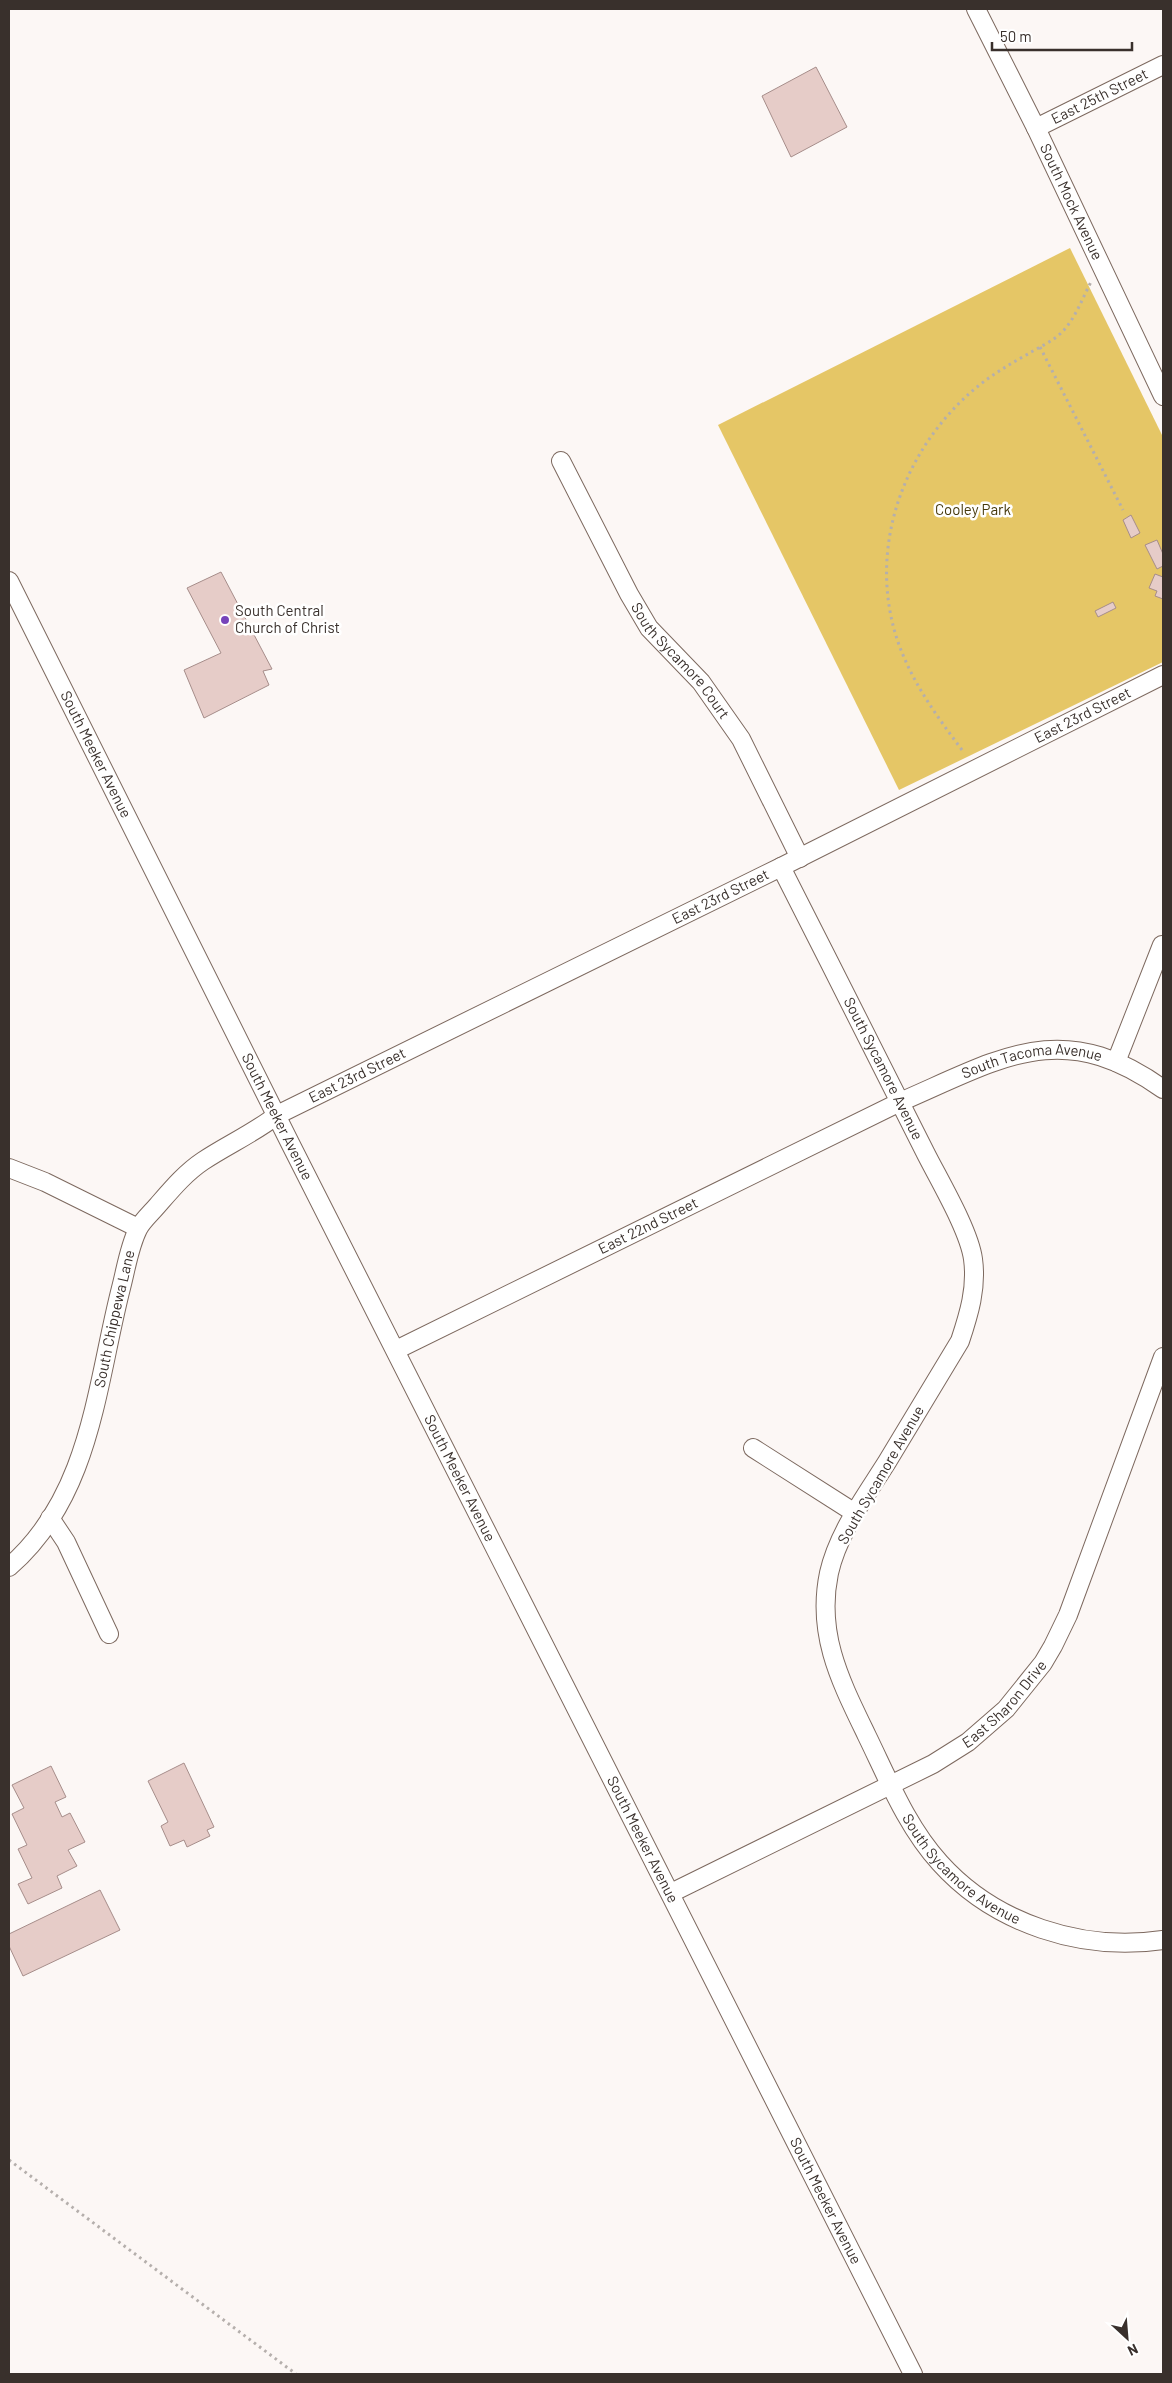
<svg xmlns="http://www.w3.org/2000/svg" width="1172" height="2383" viewBox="0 0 1172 2383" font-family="Barlow,sans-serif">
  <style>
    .green { fill: #e5c666 }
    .building { fill: #e6ccc8; stroke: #a68d8a }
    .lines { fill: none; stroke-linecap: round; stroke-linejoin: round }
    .minor-casing { stroke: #7d695f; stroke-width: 20 }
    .path { stroke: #b5afac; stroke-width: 3; stroke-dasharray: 2.5 4; stroke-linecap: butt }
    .minor { stroke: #fff; stroke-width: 18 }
    .poi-dot { fill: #7643ba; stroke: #fff; stroke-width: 2 }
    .labels { text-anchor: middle; stroke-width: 5; stroke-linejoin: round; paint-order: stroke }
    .street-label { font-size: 15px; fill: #39302c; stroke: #fff }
    .park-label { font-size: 15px; fill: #473a0d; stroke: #fff }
    .poi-label { font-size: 15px; fill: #39302c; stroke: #fff; text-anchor: start }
  </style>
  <rect width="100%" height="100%" fill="#fcf7f5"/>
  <path class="green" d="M1070,248L1163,437V662L899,790L718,425Z"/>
  <path class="building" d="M816,67L847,127L791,157L762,96Z
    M1131,515L1140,533L1131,538L1123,520Z
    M1157,540L1163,554V566L1157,569L1145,545Z
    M221,572L272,669L263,671L269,685L204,718L184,670L221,653L187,588Z
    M1155,574L1163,577V599L1155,596L1157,591L1149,588Z
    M1113,602L1116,608L1098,617L1095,611Z
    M184,1763L214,1827L207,1830L210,1836L187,1847L184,1840L170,1846L161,1826L168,1822L148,1781Z
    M51,1766L66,1797L55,1802L62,1817L70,1813L85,1842L68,1850L77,1866L57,1876L62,1888L28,1904L18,1884L32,1878L18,1849L27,1845L12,1814L24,1808L12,1785Z
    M100,1890L120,1930L23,1976L9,1946V1934Z"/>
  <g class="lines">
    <g class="minor-casing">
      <g id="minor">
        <path id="s1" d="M976,9L1036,128L1163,396"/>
        <path id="s2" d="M1036,128L1163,65"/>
        <path id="s3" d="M561,461L629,594L649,628L701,682L741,739L800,858"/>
        <path id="s4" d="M9,581L290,1143L913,2374"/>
        <path id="s5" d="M781,867C829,962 878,1057 925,1152C939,1180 969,1230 973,1259C977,1288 969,1314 960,1341C936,1381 911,1422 887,1462C865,1497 838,1533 829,1573C816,1635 841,1682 867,1736C888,1779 907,1827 940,1863C995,1924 1082,1952 1163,1940"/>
        <path d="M1116,1062L1162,945"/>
        <path d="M9,1168L45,1182L138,1228"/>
        <path id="s6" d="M396,1350L900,1102C1000,1059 1061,1016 1163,1089"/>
        <path d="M753,1448L855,1513"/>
        <path d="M50,1518L66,1542L109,1634"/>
        <path id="s7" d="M9,1567C91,1496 96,1386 121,1288C126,1269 129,1247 138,1229C142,1221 151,1213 157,1206C171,1190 185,1173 203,1161C227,1145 254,1133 277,1115L781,867L1163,675"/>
        <path id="s8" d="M671,1893L933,1764L968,1742L1006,1709L1043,1663L1053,1646L1068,1615L1163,1357"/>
      </g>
    </g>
    <path class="path" d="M1040,347L1123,510
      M962,750C936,715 911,681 897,639C867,547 904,447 977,387C993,374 1010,364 1028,354C1039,347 1054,341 1063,331C1076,317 1082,299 1091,282
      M9,2160L296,2374"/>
    <use href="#minor" class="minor"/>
  </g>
  <circle class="poi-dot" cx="225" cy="620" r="5"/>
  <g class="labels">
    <g class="street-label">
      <text dy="5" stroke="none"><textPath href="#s2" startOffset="71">East 25th Street</textPath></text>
      <text dy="5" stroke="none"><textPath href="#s1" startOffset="215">South Mock Avenue</textPath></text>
      <text dy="5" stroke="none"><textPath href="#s3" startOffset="234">South Sycamore Court</textPath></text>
      <text dy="5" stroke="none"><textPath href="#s7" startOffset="1449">East 23rd Street</textPath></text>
      <text dy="5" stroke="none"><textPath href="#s4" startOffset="194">South Meeker Avenue</textPath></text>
      <text dy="5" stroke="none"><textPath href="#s7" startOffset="1044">East 23rd Street</textPath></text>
      <text dy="5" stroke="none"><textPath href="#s6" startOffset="702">South Tacoma Avenue</textPath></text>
      <text dy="5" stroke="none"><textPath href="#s5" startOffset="226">South Sycamore Avenue</textPath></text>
      <text dy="5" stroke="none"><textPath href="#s7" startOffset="639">East 23rd Street</textPath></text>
      <text dy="5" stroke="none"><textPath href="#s4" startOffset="599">South Meeker Avenue</textPath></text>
      <text dy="5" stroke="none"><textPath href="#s6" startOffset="281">East 22nd Street</textPath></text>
      <text dy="5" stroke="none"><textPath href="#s7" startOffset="275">South Chippewa Lane</textPath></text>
      <text transform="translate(881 1475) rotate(-60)" y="5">South Sycamore Avenue</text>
      <text dy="5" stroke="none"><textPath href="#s4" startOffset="1004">South Meeker Avenue</textPath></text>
      <text dy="5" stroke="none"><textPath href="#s8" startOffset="386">East Sharon Drive</textPath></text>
      <text dy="5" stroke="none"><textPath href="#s4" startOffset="1409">South Meeker Avenue</textPath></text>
      <text dy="5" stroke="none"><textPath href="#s5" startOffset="1126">South Sycamore Avenue</textPath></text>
      <text dy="5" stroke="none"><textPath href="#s4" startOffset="1814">South Meeker Avenue</textPath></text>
    </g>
    <g class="park-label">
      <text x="973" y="515">Cooley Park</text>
    </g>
    <g class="poi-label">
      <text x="235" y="616">South Central<tspan x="235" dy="17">Church of Christ</tspan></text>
    </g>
  </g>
  <rect width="1172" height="2383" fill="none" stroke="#39302c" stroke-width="20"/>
  <g transform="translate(1127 2338) rotate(154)" stroke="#ffffff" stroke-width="4" paint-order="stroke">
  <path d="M0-4L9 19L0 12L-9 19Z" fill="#39302c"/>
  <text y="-8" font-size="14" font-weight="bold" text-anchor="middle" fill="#39302c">N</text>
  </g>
  <path d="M992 42v8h140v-8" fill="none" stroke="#39302c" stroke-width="2.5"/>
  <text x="1000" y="42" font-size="15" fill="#39302c" stroke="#ffffff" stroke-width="4" paint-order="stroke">50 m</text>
</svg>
